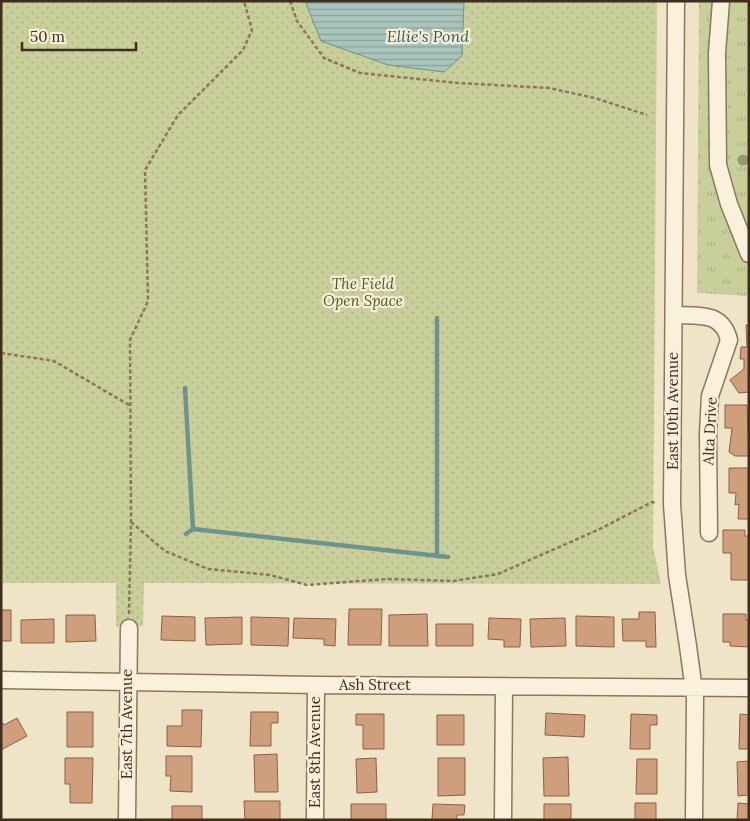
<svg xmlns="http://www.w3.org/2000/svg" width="750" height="821" viewBox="0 0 750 821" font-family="Lora,serif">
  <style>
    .grass { fill: url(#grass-tufts) }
    .park { fill: url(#park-dots) }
    .water { fill: url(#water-rules); stroke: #6f938a }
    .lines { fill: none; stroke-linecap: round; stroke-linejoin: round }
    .stream { stroke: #6f938a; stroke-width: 4.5 }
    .building { fill: #cf9f7d; stroke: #8d5f41 }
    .minor-casing { stroke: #8d765c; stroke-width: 19 }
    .path { stroke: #8d765c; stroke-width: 2.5; stroke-dasharray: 4 2.5; stroke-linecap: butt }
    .minor { stroke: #faf1dc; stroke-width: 16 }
    .tree { fill: #96986f }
    .labels { text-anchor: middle; stroke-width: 4.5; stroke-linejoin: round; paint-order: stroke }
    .park-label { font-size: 15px; font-style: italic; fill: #4d5a26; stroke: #f7eed8 }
    .street-label { font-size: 15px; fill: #3d2e20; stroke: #f7eed8 }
    .water-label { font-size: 16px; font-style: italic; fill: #2f5d5a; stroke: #f7eed8 }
  </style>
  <defs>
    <pattern id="grass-tufts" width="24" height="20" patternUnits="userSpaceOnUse" patternTransform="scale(1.25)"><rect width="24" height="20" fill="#c9cf9b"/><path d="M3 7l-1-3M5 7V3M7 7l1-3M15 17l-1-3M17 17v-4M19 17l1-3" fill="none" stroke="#aeb285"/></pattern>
    <pattern id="park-dots" width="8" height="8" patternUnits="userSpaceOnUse" patternTransform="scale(1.25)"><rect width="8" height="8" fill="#c9cf9b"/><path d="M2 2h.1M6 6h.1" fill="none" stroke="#aeb285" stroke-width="1.8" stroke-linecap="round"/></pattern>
    <pattern id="water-rules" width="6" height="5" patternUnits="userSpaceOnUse" patternTransform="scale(1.25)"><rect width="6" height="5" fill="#a9c4bc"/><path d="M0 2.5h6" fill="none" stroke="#8ba098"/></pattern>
  </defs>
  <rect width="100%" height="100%" fill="#f0e4c8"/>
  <path class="grass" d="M699,1H749V296L697,293Z"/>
  <path class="park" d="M1,1H657L653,546L661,584L144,583L143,626L116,627V583H1Z"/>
  <path class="water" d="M305,1H464L462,56L444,72L388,65L321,41Z"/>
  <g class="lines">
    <path class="stream" d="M437,318V556
      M185,388L193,529L448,557
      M186,534L193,529"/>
  </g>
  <path class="building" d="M746,325H749V392L739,393L730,380L744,369V359H740L741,347H747Z
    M725,405H747L749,456H735L729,452L732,428H725Z
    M729,468H749V519H738L739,504L735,505L736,493H729Z
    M723,530H745V536H749V580H731V553H723Z
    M349,609H382L381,645H348Z
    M1,610H11V641H1Z
    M639,612H655L656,647H646V641H623L622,619H639Z
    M427,614L428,646H389V615Z
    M723,614H746V620H749V647L730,646V642H723Z
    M66,615H95L96,641L66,642Z
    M162,616L195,617V641L161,640Z
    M576,616L614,617V647L576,646Z
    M242,617V644L206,645L205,618Z
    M251,617L289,618L288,646L251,645Z
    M294,618L336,619L335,646L324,645V639L293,638Z
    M489,618L521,619L520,647H504V640L488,639Z
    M565,618L566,646L531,647L530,619Z
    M54,619V643H21V620Z
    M436,624H473V646H436Z
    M182,710H202L201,747L167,746V726H182Z
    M67,712H93V747H67Z
    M251,712H278V723H271V746H250Z
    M546,713L585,715L584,737L545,735Z
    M356,714H384V749H363V725H356Z
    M631,714L657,715V725H650V749H630Z
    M740,714L749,715V749H739Z
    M437,715H464V745H437Z
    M17,718L27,736L1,750V724L3,723L4,725Z
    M277,754L278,792H255L254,755Z
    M166,756H192V792L170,791L171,776H166Z
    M568,757L569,796H544L543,758Z
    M65,758H93L92,803H70V784H65Z
    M376,758L377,792L357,793L356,759Z
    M438,758H465V795L438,796Z
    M637,759H657V794H636Z
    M749,761V795L738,796L737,762Z
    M244,801H280V820H245Z
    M635,803H656V820H635Z
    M738,803L749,804V820H737Z
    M351,804H386V820H351Z
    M433,804L465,805L464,815H457V820H432Z
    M544,804H571V820H544Z
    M172,806H202V820H165L172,819Z"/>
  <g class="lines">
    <g class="minor-casing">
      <path id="minor" d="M676,1L672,504L677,575L688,646L695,698L694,820
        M721,1L717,53L718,165L729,204L749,254
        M674,315C698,316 722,311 729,340L710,396L708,433L709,533
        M1,680L316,685L749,688
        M127,820L129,628
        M315,820L316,685
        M503,820L504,686"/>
    </g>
    <path class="path" d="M290,1L297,21L324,58L360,73L458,83L549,88L595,98L647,115
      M1,353L54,361L129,405
      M131,522L165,551L208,569L270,575L307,585L387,579L453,581L498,574L600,529L652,502L656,503
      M129,614L131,522L130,340L148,301L145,170L178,115L243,50L252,30L244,1"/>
    <use href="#minor" class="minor"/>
  </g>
  <circle class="tree" cx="743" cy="160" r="5.5"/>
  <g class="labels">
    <g class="park-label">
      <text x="363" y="289">The Field<tspan x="363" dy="17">Open Space</tspan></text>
    </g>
    <g class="street-label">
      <text transform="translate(673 411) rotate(-90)" y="5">East 10th Avenue</text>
      <text transform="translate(710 431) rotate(-87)" y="5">Alta Drive</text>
      <text x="375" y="690">Ash Street</text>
      <text transform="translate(127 724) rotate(-90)" y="5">East 7th Avenue</text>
      <text transform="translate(315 752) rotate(-90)" y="5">East 8th Avenue</text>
    </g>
    <g class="water-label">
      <text x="428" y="42">Ellie's Pond</text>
    </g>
  </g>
  <rect width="750" height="821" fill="none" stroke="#3d2e20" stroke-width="5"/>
  <path d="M22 42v8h114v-8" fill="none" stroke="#3d2e20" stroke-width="2.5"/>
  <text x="30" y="42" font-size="15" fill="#3d2e20" stroke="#f7eed8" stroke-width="4" paint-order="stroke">50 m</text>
</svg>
